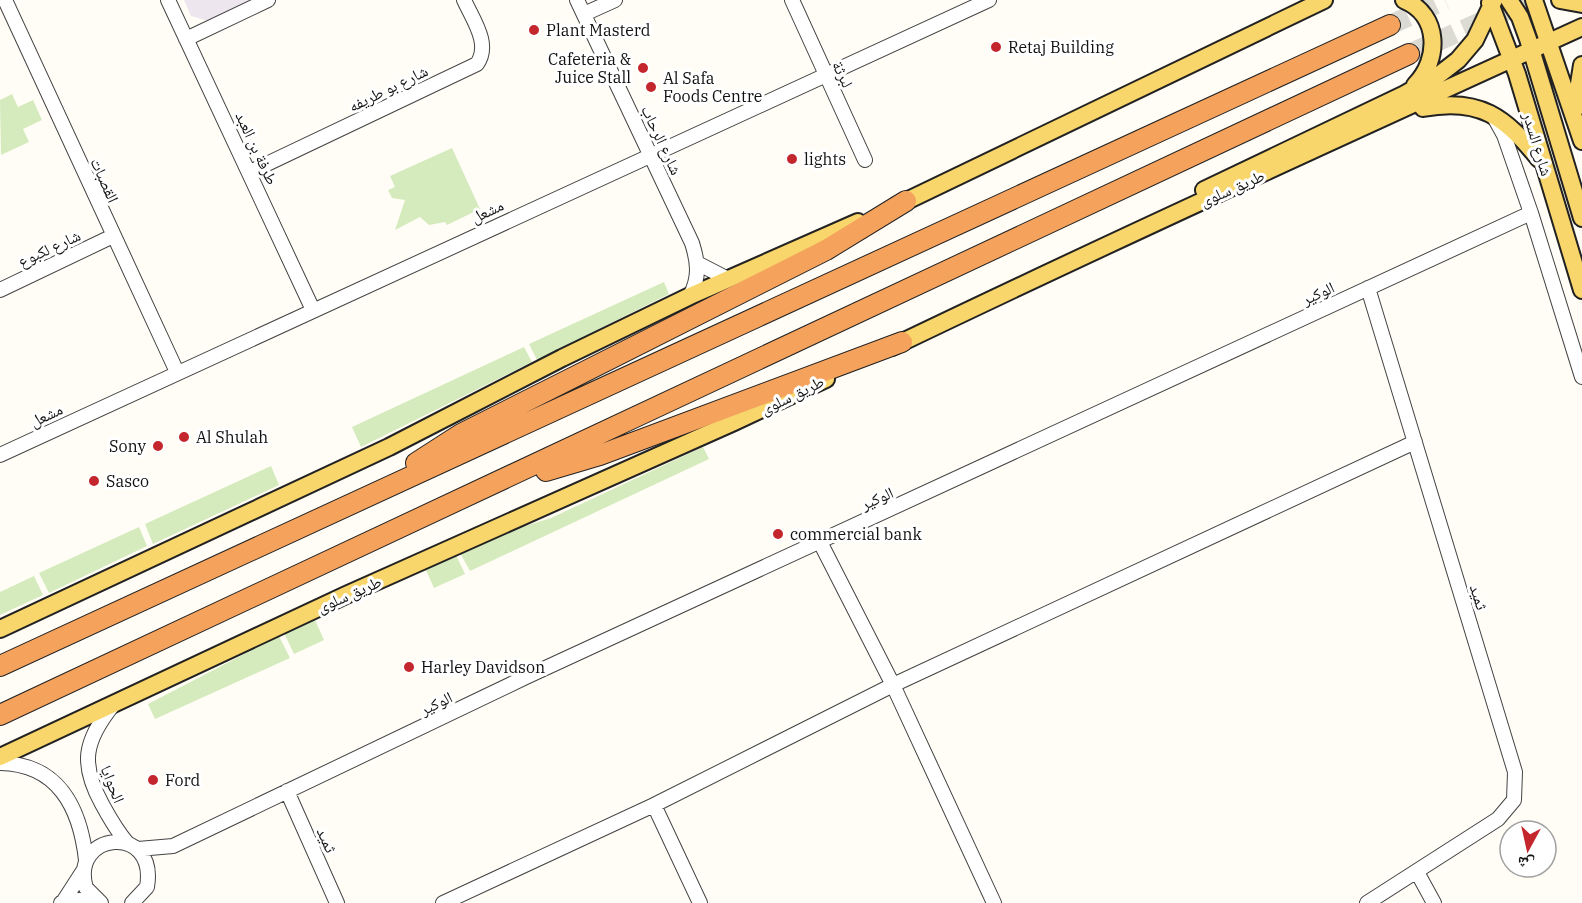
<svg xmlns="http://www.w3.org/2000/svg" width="1582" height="903" viewBox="0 0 1582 903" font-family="'IBM Plex Serif','Noto Naskh Arabic',serif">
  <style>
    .industrial { fill: #eee6ef }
    .green { fill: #d5ebbd }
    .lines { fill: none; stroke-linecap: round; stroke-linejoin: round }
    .highway-tunnel { stroke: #dbdad3; stroke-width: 20; stroke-dasharray: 20 10; stroke-linecap: butt }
    .minor-casing { stroke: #444; stroke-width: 16 }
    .major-casing { stroke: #222; stroke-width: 20 }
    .highway-casing { stroke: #222; stroke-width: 22 }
    .minor { stroke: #fff; stroke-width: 14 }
    .major { stroke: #f9d66b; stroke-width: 16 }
    .highway { stroke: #f5a25d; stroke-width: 20 }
    .poi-dot { fill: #c4262e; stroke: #fff; stroke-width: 2 }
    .labels { text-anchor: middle; stroke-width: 6; stroke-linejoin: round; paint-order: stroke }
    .poi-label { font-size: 16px; fill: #111; stroke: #fff; text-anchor: start }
    .street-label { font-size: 16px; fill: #111; stroke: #fff }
  </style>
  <rect width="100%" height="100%" fill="#fffdf5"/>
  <path class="industrial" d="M184,0H253L209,21L191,16Z"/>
  <path class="green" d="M12,94L18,107L33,100L42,120L23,129L29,142L1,155L0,100Z
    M452,148L480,209L447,225L445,222L429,225L420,217L395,230L405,200L392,198L388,190L395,187L390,176Z
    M664,282L669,294L537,360L529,344Z
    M524,347L532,362L361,447L352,427Z
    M703,447L709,459L470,571L460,553L509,531L551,518Z
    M271,466L279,485L153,544L145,524Z
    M139,527L147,546L49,593L39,573Z
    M456,555L465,574L434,588L425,568Z
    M34,576L43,595L0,615V592Z
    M315,620L324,640L294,654L284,633Z
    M279,636L290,658L155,719L148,704Z"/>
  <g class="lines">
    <path class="highway-tunnel" d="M1390,25L1445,0
      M1409,54L1530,0"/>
    <g class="minor-casing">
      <path id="minor" d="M5,0L177,372
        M168,0L313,310
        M577,0L692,243C698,262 700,277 690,296
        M792,0L865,160
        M584,14L615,0
        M186,39L268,0
        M1494,117L1504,135L1531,213L1582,377
        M250,172L477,64C491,44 473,20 464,0
        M699,264L728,279
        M0,290L113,236
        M0,455L989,0
        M113,705C84,741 80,764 102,804C110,819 117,831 128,844
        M0,763C58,764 80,807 86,860
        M287,791L337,903
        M654,805L700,903
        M138,849L173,846L526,677L1531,213
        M1417,872L1434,903
        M63,902L83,871
        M61,903L79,900L97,901
        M101,903L86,888C69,832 158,822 147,887L132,903
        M443,903L654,805L893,685L820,542
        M994,903L893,685L1415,442
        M1367,903L1498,819L1514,800L1515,772L1368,288"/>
    </g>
    <g class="major-casing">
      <path id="major" d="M1404,0C1440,15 1440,60 1415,85
        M1509,0L1520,17L1528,39L1582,218
        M1534,0L1582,141
        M1560,0L1582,4
        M1490,3L1517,74L1582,290
        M1423,108C1480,97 1505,117 1539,159
        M1575,109L1582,65
        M1204,190L1405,94L1440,74L1458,60L1475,40L1494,0
        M896,206L1324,0
        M892,347C1121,237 1352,132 1582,27
        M0,629L389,447L562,358L690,296L858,222
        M0,757L346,595L734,422L826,379"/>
    </g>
    <g class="highway-casing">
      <path id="highway" d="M416,463L461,434L826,250L906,201
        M546,471L600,455L902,342
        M0,666L1390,25
        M0,715L1409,54"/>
    </g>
    <use href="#minor" class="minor"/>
    <use href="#major" class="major"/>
    <use href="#highway" class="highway"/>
  </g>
  <g class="poi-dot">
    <circle cx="534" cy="30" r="6"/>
    <circle cx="996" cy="47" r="6"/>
    <circle cx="643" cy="68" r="6"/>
    <circle cx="651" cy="87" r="6"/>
    <circle cx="792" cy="159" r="6"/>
    <circle cx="184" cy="437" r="6"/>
    <circle cx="158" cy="446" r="6"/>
    <circle cx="94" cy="481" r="6"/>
    <circle cx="778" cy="534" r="6"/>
    <circle cx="409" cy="667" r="6"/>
    <circle cx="153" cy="780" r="6"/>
  </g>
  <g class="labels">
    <g class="poi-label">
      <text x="546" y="36">Plant Masterd</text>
      <text x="1008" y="53">Retaj Building</text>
      <text x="631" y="65" text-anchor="end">Cafeteria &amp;<tspan x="631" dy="18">Juice Stall</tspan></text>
      <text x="663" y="84">Al Safa<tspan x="663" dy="18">Foods Centre</tspan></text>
      <text x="804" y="165">lights</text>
      <text x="196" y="443">Al Shulah</text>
      <text x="146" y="452" text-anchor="end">Sony</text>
      <text x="106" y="487">Sasco</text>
      <text x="790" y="540">commercial bank</text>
      <text x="421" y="673">Harley Davidson</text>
      <text x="165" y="786">Ford</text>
    </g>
    <g class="street-label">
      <text transform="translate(843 74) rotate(65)" y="6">لبرثة</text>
      <text transform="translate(388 88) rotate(-26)" y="6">شارع بو طريفه</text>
      <text transform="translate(662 140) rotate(65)" y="6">شارع الرحاب</text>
      <text transform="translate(1538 144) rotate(73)" y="6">شارع السدر</text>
      <text transform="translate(257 148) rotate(65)" y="6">طرفة بن العبد</text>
      <text transform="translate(105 180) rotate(66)" y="6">القصبات</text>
      <text transform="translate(1232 188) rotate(-24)" y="6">طريق سلوى</text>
      <text transform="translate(487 211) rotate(-25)" y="6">مشعل</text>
      <text transform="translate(49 248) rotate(-25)" y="6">شارع لكبوع</text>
      <text transform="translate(1318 293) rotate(-25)" y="6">الوكير</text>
      <text transform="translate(792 395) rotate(-26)" y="6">طريق سلوى</text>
      <text transform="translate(46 415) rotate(-25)" y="6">مشعل</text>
      <text transform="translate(877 498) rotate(-24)" y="6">الوكير</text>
      <text transform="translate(349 594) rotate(-24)" y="6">طريق سلوى</text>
      <text transform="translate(1479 597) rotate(73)" y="6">ثميد</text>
      <text transform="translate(436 703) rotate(-26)" y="6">الوكير</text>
      <text transform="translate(113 784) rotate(68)" y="6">الحوايا</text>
      <text transform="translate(327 840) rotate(66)" y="6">ثميد</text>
    </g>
  </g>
  <g transform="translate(1528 849) rotate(188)"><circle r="28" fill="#ffffff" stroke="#a0a0a0" stroke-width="1.5"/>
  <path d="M0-4.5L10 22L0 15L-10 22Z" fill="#c4262e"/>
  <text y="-9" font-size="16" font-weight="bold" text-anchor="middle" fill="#111111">ش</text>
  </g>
</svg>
